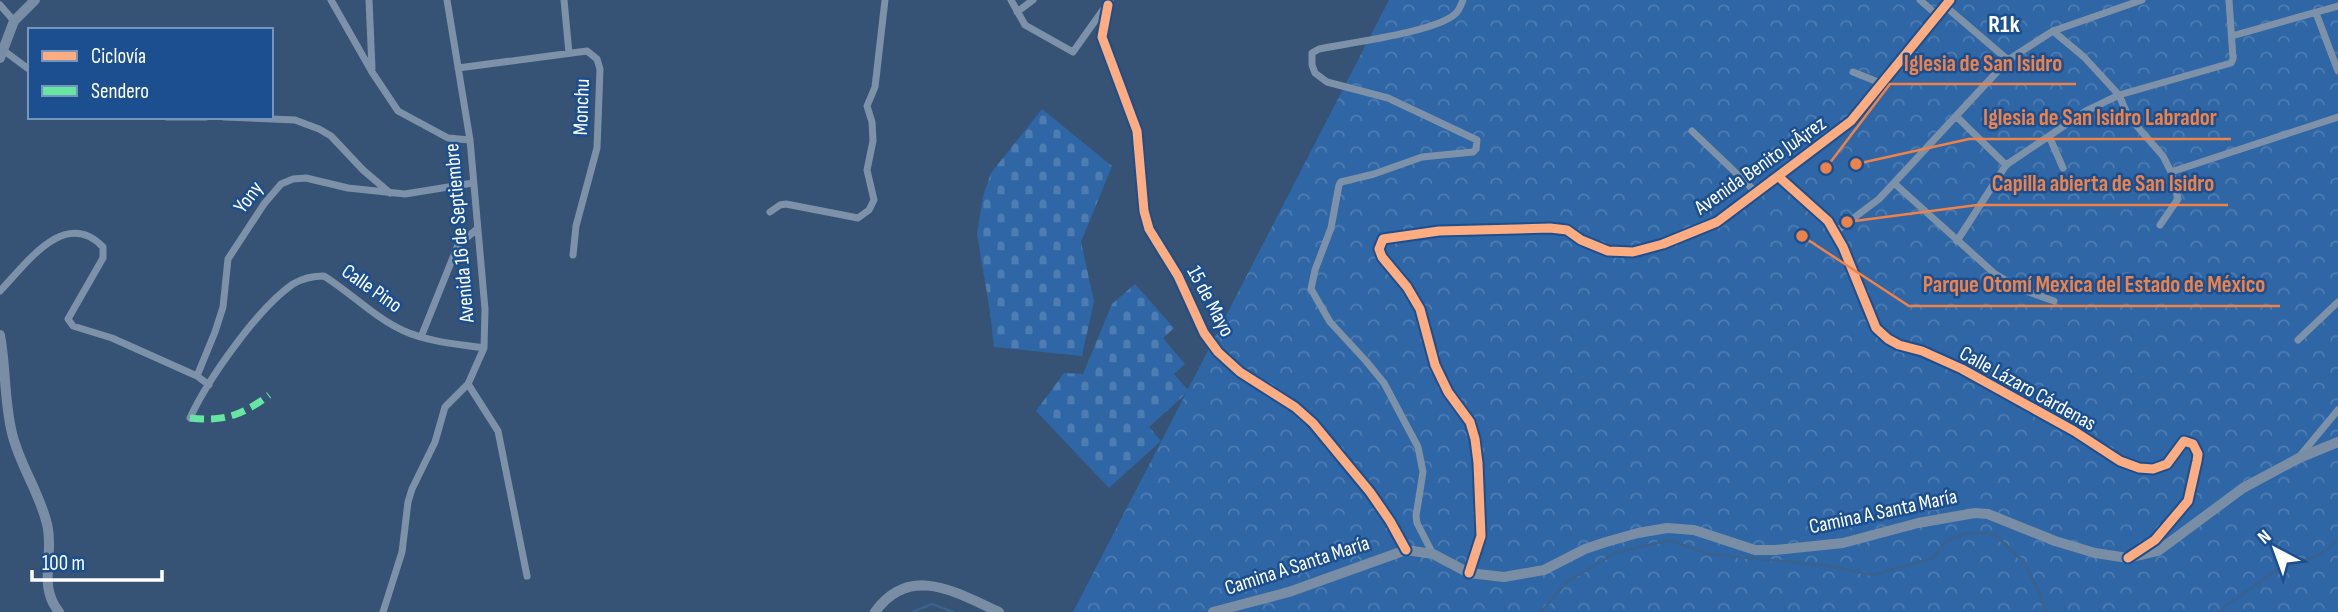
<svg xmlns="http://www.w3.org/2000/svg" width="2338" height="612" viewBox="0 0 2338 612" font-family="'Sofia Sans Condensed',sans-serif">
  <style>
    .cemetery { fill: url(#cemetery-stones) }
    .park { fill: url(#park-crowns) }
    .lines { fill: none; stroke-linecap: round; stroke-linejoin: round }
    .stream { stroke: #3b618d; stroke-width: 2.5 }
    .street { stroke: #7d92a8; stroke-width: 7 }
    .secondary { stroke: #798da4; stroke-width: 10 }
    .quiet { stroke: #66e7a1; stroke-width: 7; stroke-dasharray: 14 7; stroke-linecap: butt }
    .cycleway-casing { stroke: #1b4f8f; stroke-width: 13 }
    .cycleway { stroke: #ffac80; stroke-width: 9 }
    .labels { text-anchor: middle; stroke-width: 5; stroke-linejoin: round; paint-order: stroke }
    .street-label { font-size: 21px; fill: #fff; stroke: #1b4f8f }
    .quarter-label { font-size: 24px; font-weight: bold; fill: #fff; stroke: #1b4f8f }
    .leader { fill: none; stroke: #ee8249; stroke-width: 2.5 }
    .callout-dot { fill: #ee8249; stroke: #1b4f8f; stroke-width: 2.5 }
    .callout-label { font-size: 23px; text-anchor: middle; font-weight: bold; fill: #ee8249; stroke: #1b4f8f; stroke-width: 5; stroke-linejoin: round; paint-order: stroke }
  </style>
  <defs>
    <pattern id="cemetery-stones" width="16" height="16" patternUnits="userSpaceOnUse" patternTransform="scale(1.75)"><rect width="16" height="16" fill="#2f66a5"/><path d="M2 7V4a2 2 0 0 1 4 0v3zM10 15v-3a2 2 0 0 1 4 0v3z" fill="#4e7db2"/></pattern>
    <pattern id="park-crowns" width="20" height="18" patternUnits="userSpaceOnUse" patternTransform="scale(1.75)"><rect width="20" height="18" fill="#2f66a5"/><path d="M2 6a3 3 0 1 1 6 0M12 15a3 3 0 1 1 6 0" fill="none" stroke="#4e7db2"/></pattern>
  </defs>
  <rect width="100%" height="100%" fill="#365274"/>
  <path class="cemetery" d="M1042,109L1112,166L1081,242L1094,301L1082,356L994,347L990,312L977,234L983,196L991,173Z
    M1135,284L1174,328L1163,338L1185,364L1174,374L1189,391L1149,427L1161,441L1109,488L1036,411L1064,373L1083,374L1112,304Z"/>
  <path class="park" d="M1389,0H2338V612H1073Z"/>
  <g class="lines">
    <path class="stream" d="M913,612L932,604L953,612
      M1541,612L1567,582L1615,553L1669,540L1708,554L1823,565L1873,575L1933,558L1946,541L1967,533L1994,534L2024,562L2040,594L2045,612
      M2220,612L2224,607L2277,570L2319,555L2338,541"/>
    <path class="street" d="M331,0L372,72L398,111L448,138L470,140
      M369,0L372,68
      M447,0L470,140L485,309L484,348L468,384L498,431L527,576
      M564,0L569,53
      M1011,0L1025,25L1073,52L1110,0
      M1920,0L1937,15
      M0,5L14,21
      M1108,5L1102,37L1137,131L1144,211L1149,229L1178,276L1204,333L1218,352L1240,372L1295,407L1313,423L1370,492L1390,521L1406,550
      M1945,6L2008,60
      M1017,12L1033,0
      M2316,13L2338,71
      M2053,31L2084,57L2119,95L2128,116L2163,156L2171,172L2178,199L2160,225
      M2232,36L2338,6
      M3,50L30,70
      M458,68L587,51L597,59L600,69L597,148L576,226L573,255
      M1853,72L1883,84
      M167,117H206
      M224,117L295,120L319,129L331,136L363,170L390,193
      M1957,117L2006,165
      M1692,131L1757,193
      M2049,136L2063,168
      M2171,172L2338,117
      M1779,177L1828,221L1843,247L1876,328L1888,339L1899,345L1922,351L1962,369L2074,431L2120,461L2139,468L2153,469L2167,464L2184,441L2193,444L2198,454L2197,461L2188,501L2155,540L2134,554
      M1894,183L1995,274L2023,290L2054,301
      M770,212L780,205L786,204L858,218L869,210L874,200L867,170L873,141L872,122L867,106L875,87L885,0
      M1835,232L1879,199L2008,60L2053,31L2142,0
      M1957,241L2006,165L2086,111L2119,95L2231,63L2233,59L2229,0
      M0,291C26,264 65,207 103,247V258L68,319L73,326L112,338L197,376L209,385
      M421,337L458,245L477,229
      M2298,340L2338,302
      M197,376L215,332L223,307L228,259L264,204L281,184L293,179L306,178L348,188L405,194L473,183
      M190,418C208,379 258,308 293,284C303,278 313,276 324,276C351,293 375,318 404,331C429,342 458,344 484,348
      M2299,457L2338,410
      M1433,554L1417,523L1416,516L1423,472L1418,447L1384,383L1366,361L1330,322L1311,289L1315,270L1331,228L1339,185L1341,182L1374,174L1422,157L1473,152L1476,149L1477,140L1388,98L1327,82L1315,73L1312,65V53L1319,49C1348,43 1436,32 1455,14C1459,11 1461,5 1463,0
      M1469,573L1481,536L1478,463L1475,439L1470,422L1448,392L1435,365L1420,309L1407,287L1382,257L1379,249L1383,239L1439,231L1550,228L1567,230L1581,240L1608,251L1633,252L1663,244L1717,222L1851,121L1950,0
      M383,612L402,552L408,502L412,489L435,442L445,407L468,384"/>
    <path class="secondary" d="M0,58L14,21L35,0
      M0,335C6,367 4,401 12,433C19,464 39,491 47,524C55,556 37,585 59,612
      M875,612C910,563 957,593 999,612
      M1213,612L1289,592L1406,550L1433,554L1469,573L1504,577L1544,570L1585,549L1606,542L1638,533L1667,528L1694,530L1755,550H1775L1843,543L1918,523L1975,513L1988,514L2055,541L2095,553L2128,558L2158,551L2243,488L2299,458L2338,442"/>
    <path class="quiet" d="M190,418C224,422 243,415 269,395"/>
    <g class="cycleway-casing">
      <path id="cycleway" d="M1108,5L1102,37L1137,131L1144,211L1149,229L1178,276L1204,333L1218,352L1240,372L1295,407L1313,423L1370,492L1390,521L1406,550
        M1779,177L1828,221L1843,247L1876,328L1888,339L1899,345L1922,351L1962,369L2074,431L2120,461L2139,468L2153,469L2167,464L2184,441L2193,444L2198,454L2197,461L2188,501L2155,540L2128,558
        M1469,573L1481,536L1478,463L1475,439L1470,422L1448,392L1435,365L1420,309L1407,287L1382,257L1379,249L1383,239L1439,231L1550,228L1567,230L1581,240L1608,251L1633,252L1663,244L1717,222L1851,121L1950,0"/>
    </g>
    <use href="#cycleway" class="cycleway"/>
  </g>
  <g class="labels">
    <g class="street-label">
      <text transform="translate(581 107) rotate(-88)" y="7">Monchu</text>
      <text transform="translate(1760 165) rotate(-35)" y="7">Avenida Benito JuÃ¡rez</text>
      <text transform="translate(248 197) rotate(-53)" y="7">Yony</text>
      <text transform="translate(459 233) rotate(-95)" y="7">Avenida 16 de Septiembre</text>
      <text transform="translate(372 288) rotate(35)" y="7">Calle Pino</text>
      <text transform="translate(1211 301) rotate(62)" y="7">15 de Mayo</text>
      <text transform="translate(2028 388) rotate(29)" y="7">Calle Lázaro Cárdenas</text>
      <text transform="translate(1883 511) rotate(-12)" y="7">Camina A Santa María</text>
      <text transform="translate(1297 565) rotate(-18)" y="7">Camina A Santa María</text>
    </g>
    <g class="quarter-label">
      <text x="2004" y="32">R1k</text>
    </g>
  </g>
  <path class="leader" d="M1826 168L1890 84H2076M1856 164L1969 139H2231M1847 222L1977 205H2228M1802 236L1909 306H2280"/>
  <g class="callout-dot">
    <circle cx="1826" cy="168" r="7"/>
    <circle cx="1856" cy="164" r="7"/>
    <circle cx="1847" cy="222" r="7"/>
    <circle cx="1802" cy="236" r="7"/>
  </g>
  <g class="callout-label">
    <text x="1983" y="71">Iglesia de San Isidro</text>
    <text x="2100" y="125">Iglesia de San Isidro Labrador</text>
    <text x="2103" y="191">Capilla abierta de San Isidro</text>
    <text x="2094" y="292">Parque Otomí Mexica del Estado de México</text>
  </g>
  <rect x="28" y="28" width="245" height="91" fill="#1b4f8f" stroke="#7695bc" stroke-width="2"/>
  <rect x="42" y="51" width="35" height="10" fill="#ffac80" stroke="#7695bc" stroke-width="2"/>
  <text x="91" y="63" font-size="21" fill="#ffffff">Ciclovía</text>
  <rect x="42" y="86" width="35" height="10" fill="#66e7a1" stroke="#7695bc" stroke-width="2"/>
  <text x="91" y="98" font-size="21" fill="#ffffff">Sendero</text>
  <g transform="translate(2275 549) rotate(319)" stroke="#1b4f8f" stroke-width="5" paint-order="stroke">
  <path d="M0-5L12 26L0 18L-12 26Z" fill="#ffffff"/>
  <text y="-10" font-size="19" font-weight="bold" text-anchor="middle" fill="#ffffff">N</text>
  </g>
  <path d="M32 570v10h130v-10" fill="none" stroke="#ffffff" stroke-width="3.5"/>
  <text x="42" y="570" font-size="21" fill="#ffffff" stroke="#1b4f8f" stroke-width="5" paint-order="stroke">100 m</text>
</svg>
